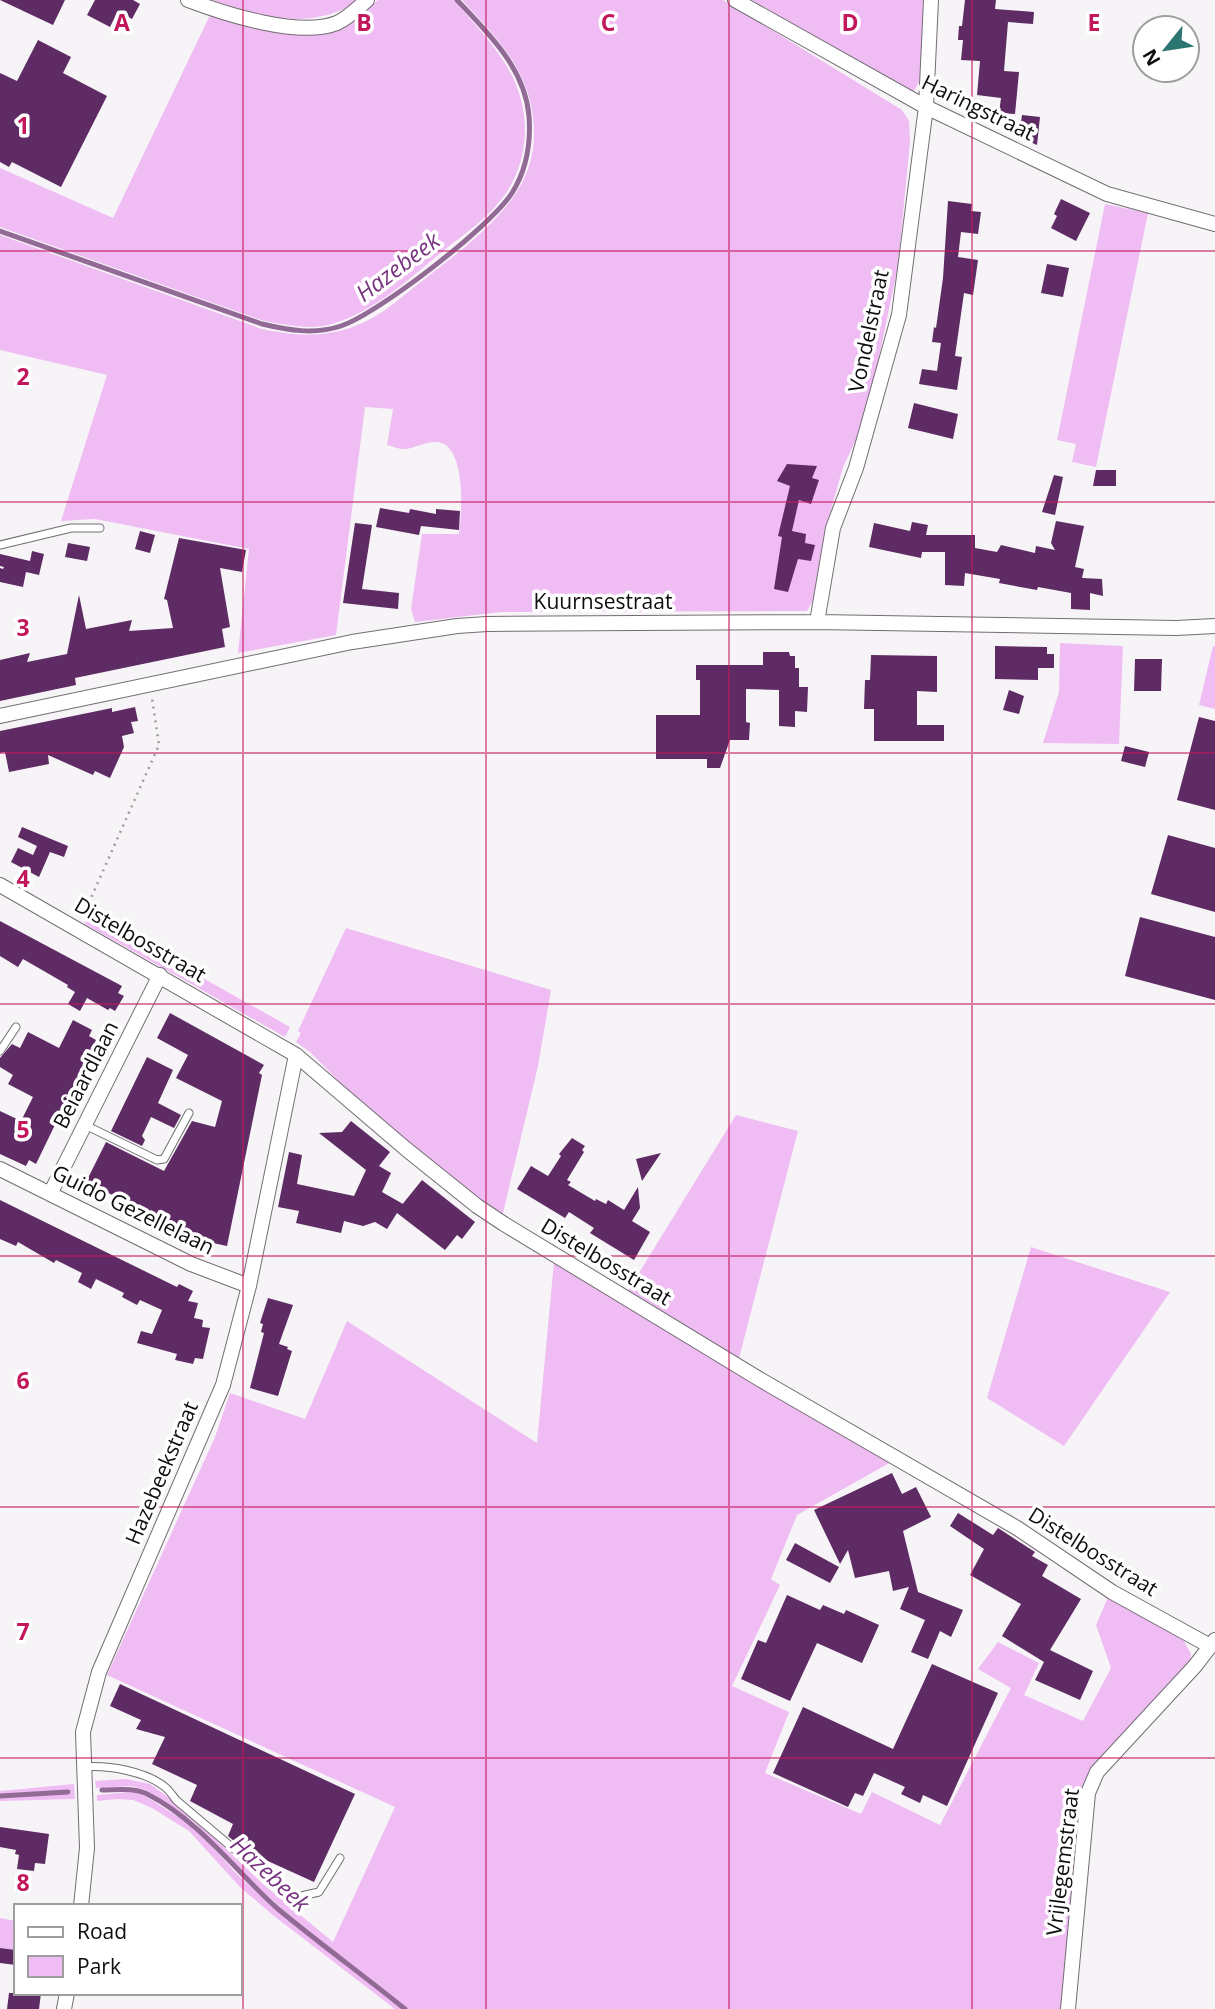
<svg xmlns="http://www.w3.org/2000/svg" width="1215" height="2009" viewBox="0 0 1215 2009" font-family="'Open Sans',sans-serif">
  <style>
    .green { fill: #f0bcf4 }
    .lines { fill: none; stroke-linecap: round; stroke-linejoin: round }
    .stream { stroke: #926a96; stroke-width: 5 }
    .building { fill: #5e2b64 }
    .service-casing { stroke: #716e71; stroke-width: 9 }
    .minor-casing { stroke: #716e71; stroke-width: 16 }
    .path { stroke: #9e9c9e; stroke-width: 2.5; stroke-dasharray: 2 5; stroke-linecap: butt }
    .service { stroke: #fff; stroke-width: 7 }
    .minor { stroke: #fff; stroke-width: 14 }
    .grid { fill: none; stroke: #c2185b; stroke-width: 2; stroke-opacity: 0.55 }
    .labels { text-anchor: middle; stroke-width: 7; stroke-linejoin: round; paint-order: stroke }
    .street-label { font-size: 21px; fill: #0e0d0e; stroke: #fff }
    .water-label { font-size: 23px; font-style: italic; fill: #793481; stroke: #fff }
    .grid-label { font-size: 23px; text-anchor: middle; font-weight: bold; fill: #c2185b; stroke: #fff; stroke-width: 7; stroke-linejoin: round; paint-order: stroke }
  </style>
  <rect width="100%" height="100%" fill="#f7f4f7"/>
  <path class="green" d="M212,0H361C311,31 264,19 212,0Z
    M378,0H454C489,42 525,73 525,132C524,158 516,182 500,201C486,219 466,233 448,247C412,276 370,317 323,326C303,329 283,324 264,321L0,227V168L113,218L210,15L258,27L334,29L352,23Z
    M462,0H723L902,110L909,121L910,142L898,266L866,419L843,467L824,535L815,597L807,611L501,612L415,622L411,609L422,534H459C462,514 467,441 435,442C424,442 414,449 403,449C398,449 392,446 387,445L393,409L365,407L336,635L238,653L249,549L95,519L61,521L107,375L0,350V235L262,329C294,336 324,338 355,326C378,318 398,300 417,285C451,258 489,231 514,196C527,178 535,153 534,131C533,74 499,40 462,0Z
    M752,0H923L921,79L914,91L904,90Z
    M1105,204L1148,213L1096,467L1072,462L1076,444L1057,440Z
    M1060,643L1123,646L1119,744L1043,743L1059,692Z
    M1213,646H1215V709L1199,705Z
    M89,914L290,1027L285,1037L85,924Z
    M346,928L551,990L538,1066L502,1217L375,1118L310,1052L296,1042L301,1033L298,1031Z
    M736,1115L798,1131L738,1362L626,1294Z
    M1031,1247L1170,1292L1064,1446L987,1398Z
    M554,1262L891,1462L797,1515L771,1579L780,1585L732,1686L789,1712L765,1773L861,1814L872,1792L940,1825L1011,1688L978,1669L998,1642L1039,1663L1024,1695L1083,1721L1111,1668L1096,1625L1109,1595L1184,1641L1191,1654L1189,1665L1096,1763L1085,1780L1064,2009H408L282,1909L219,1850L196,1824L172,1806L146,1790L132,1786L96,1788L95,1781L126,1779L150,1784L183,1808L263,1884L333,1942L395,1807L107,1675L215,1437L230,1393L305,1419L347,1321L537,1443Z
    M74,1784L75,1799L0,1801V1791Z
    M131,1792L142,1794L194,1827L236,1873L275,1909L402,2009H395L274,1916L240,1887L189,1831L152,1808L133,1800L117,1799L97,1801V1795Z
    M0,1918L16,1921V1950L0,1948Z"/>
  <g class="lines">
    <path class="stream" d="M0,231L262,324C288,330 314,335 341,326C379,313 490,227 512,193C527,169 531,143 529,116C525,68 488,33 457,0
      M102,1790C117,1790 135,1787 149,1795C201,1822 235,1871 278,1909C319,1943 363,1975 405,2009
      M0,1796L68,1792"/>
  </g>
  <path class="building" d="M0,0H65L53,25Z
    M95,0H133L140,4L132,19L118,11L110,27L87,15Z
    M965,0H996L995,9L1034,12L1033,24L1008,22L1004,71L1019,72L1015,114L999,113L1001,98L977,95L980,61L961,60L963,40H958L959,26H962Z
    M38,40L71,57L63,73L107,96L61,187L12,162L9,167L0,162V73L17,81Z
    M1022,115L1040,117L1037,145L1019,137Z
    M1061,199L1090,213L1076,241L1051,228L1057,216L1054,214Z
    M948,201L972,204L971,211L981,212L978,234L961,232L958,257L978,260L973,295L964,293L955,356L962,357L957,390L919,384L922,369L937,371L941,343L932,342L934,327L936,328L943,278Z
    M1047,264L1069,268L1063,297L1041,293Z
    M914,403L958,414L953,439L908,428Z
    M787,464L817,466L812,478L819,480L811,504L799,500L792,531L806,534L805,543L815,545L811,561L798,559L788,592L774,589L782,537L778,536L790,486L777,481Z
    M1096,470H1116V486H1093Z
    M1054,475L1063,477L1055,515L1042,512Z
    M380,508L409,513L410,509L436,514V509L460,511L459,530L421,526L419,535L376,527Z
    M1056,521L1084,526L1075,567L1084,569L1082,578L1102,579L1103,596L1090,593V610L1071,609V593L1038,587L1037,590L999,583L1000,579L965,573L964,586L945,585V552H922L921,558L869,547L874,523L910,531L912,522L928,525L926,535H975V548L997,552L1001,545L1035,553L1036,546L1055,550L1051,543Z
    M355,523L372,525L362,589L399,593L398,609L343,603Z
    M140,531L155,535L150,553L135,549Z
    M179,538L246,550L242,572L220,568L230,627L222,629L225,647L75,678L76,685L0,701V660L30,653L27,662L67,654L79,595L86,629L132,620L129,631L173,628L167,600L164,599Z
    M68,543L90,547L87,561L65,557Z
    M32,551L44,554L39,575L26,572L23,587L0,582V568L3,569L4,567L0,566V554L30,561Z
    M995,646L1047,647V654H1054V668H1038V680L995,679Z
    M763,652H789L790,656H795V668H799V687H808L807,712L795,711V727L779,726V690L746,689V722L750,723L749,740H730L720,768H707V759H656V715H700V680H696V665H763Z
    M871,655L937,656V692L917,691V725H944V741H874V709H864L865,680H870Z
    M1135,659H1162L1161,691H1134Z
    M1009,690L1024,696L1019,714L1003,710Z
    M135,707L138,721L131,722L134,733L122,736L124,747L110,778L95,771L93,775L48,755L49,764L9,772L5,752L0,753V731L112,708V712Z
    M1199,717L1215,721V810L1177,800Z
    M1125,746L1149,752L1145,767L1121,761Z
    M22,827L68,846L64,857L50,852L39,877L11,862L18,848L33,855L37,846L18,837Z
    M1168,835L1215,848V912L1151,894Z
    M1140,917L1215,937V1000L1125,976Z
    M0,921L122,986L118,993L124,996L115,1011L110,1008L108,1010L87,998L80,1011L68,1004L75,992L67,987L68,985L23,959L18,967L0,956Z
    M170,1013L264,1065L259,1073L262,1075L227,1246L208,1242L86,1182L106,1142L164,1171L192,1121L215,1127L222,1101L176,1078L188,1055L157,1038Z
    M73,1020L92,1030L89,1036L96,1040L36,1164L29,1160L26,1166L0,1154V1111L21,1121L33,1097L8,1084L13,1075L0,1067V1058L12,1044L20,1048L28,1032L59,1048Z
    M147,1057L173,1070L158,1103L181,1115L174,1128L151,1117L142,1136L145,1140L142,1146L111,1131Z
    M351,1121L390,1152L379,1166L391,1173L382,1192L403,1204L401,1206L422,1180L475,1222L462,1239L457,1235L445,1250L397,1213L387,1229L375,1222L363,1226L344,1221L341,1233L296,1223L299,1211L278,1207L289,1152L302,1155L297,1184L354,1196L366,1170L319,1133L342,1132Z
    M572,1138L585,1146L582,1150L584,1152L567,1180L571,1182L568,1185L595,1201L596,1199L606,1204L608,1200L624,1210L638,1187L640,1208L632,1221L650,1232L634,1260L590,1233L594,1228L569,1212L565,1218L517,1189L531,1166L548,1176L561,1156L559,1154Z
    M661,1153L642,1181L636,1159Z
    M0,1200L177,1287L179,1284L193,1291L188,1301L198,1303L194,1318L203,1320L202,1327L210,1328L203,1359L195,1358L193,1364L175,1360L177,1354L137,1343L141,1331L152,1334L162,1310L140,1300L137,1305L122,1297L124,1293L96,1279L91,1289L78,1282L82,1273L56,1260L54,1263L18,1242L16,1246L0,1239Z
    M268,1298L293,1305L279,1344L288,1347L287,1349L292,1351L278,1396L250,1388L264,1333L261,1332L263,1324L260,1323Z
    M892,1473L902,1494L916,1487L931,1517L903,1531L918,1592L963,1610L951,1637L940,1631L928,1659L911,1652L925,1620L900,1609L909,1587L893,1591L889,1571L855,1578L848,1550L840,1564L814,1510Z
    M958,1513L993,1535L998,1528L1035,1552L1032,1556L1048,1565L1042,1576L1081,1599L1050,1650L1093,1671L1080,1700L1035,1680L1044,1662L1002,1636L1021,1604L970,1575L984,1549L950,1526Z
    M795,1543L839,1567L830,1583L786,1560Z
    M787,1595L820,1610L823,1605L844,1614L846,1610L879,1625L862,1663L817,1643L790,1701L741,1679L758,1640L766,1643Z
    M932,1664L998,1693L947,1806L923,1795L920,1803L901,1794L905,1787L874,1773L863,1796L855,1793L848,1807L773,1773L803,1707L893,1749Z
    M120,1684L355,1794L314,1882L246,1851L228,1836L233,1824L190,1801L197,1785L152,1764L165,1737L136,1729L141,1720L110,1706Z
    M0,1827L49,1834L45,1864L35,1863L34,1871L17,1869L19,1855L15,1854L16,1850L0,1847Z
    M0,1948L16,1950V1965L0,1963Z
    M9,1993H41L39,2009H7Z"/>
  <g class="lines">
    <g class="service-casing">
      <path id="service" d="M0,545L71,528H100
        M0,1051L16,1027
        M85,1125L157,1160L164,1159L189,1113
        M84,1767C108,1765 145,1771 165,1787C169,1790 173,1796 176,1800L292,1898L319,1892L340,1858"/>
    </g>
    <g class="minor-casing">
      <path id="minor" d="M188,0C225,14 299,38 337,23C348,18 358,8 367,0
        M735,0L926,107L1107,194L1215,224
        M817,622L833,528L856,468L899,315L926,107L931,0
        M0,716L352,642L457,626L487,624L817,622L1176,628L1215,626
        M0,885L296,1055L406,1149L477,1206L504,1224L761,1380L1017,1528L1112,1592L1210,1646
        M0,1169L191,1264L249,1286
        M50,1194L160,975
        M81,1906L87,1848L83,1732L99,1672L223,1385L249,1286L296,1055
        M64,2009L67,1993
        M1068,2009L1088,1793L1097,1772L1195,1666L1215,1640"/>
    </g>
    <path class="path" d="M83,916L159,745L152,698"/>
    <use href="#service" class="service"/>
    <use href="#minor" class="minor"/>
  </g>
  <path class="grid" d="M243,0V2009M486,0V2009M729,0V2009M972,0V2009M0,251H1215M0,502H1215M0,753H1215M0,1004H1215M0,1256H1215M0,1507H1215M0,1758H1215"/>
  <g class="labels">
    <g class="street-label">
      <text transform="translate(978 108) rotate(26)" y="7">Haringstraat</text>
      <text transform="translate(869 331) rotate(-78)" y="7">Vondelstraat</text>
      <text x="603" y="609">Kuurnsestraat</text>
      <text transform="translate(140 940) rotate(30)" y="7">Distelbosstraat</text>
      <text transform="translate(86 1075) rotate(-63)" y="7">Beiaardlaan</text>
      <text transform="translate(133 1210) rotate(26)" y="7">Guido Gezellelaan</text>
      <text transform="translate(606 1262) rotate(31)" y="7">Distelbosstraat</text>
      <text transform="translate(162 1473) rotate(-67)" y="7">Hazebeekstraat</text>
      <text transform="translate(1093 1552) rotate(32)" y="7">Distelbosstraat</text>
      <text transform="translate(1063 1862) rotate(-83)" y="7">Vrijlegemstraat</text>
    </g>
    <g class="water-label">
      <text transform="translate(398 267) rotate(-37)" y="8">Hazebeek</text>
      <text transform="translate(270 1874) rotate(43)" y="8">Hazebeek</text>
    </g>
  </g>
  <g class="grid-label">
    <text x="122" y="31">A</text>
    <text x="364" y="31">B</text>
    <text x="608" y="31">C</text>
    <text x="850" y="31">D</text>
    <text x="1094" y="31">E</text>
    <text x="23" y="134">1</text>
    <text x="23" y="385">2</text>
    <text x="23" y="636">3</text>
    <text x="23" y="887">4</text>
    <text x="23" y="1138">5</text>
    <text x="23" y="1389">6</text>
    <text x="23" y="1640">7</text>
    <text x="23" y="1891">8</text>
  </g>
  <rect x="14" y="1904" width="228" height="91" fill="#ffffff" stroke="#9f9e9f" stroke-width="2"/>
  <rect x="28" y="1927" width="35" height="10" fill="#ffffff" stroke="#9f9e9f" stroke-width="2"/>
  <text x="77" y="1939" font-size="21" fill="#0e0d0e">Road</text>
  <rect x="28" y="1956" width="35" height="21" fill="#f0bcf4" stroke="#9f9e9f" stroke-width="2"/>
  <text x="77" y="1974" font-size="21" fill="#0e0d0e">Park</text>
  <g transform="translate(1166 49) rotate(240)"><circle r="33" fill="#ffffff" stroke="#9f9e9f" stroke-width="2"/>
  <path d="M0-5L12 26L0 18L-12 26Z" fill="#2c7571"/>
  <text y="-10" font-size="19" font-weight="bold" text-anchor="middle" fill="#0e0d0e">N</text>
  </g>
</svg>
